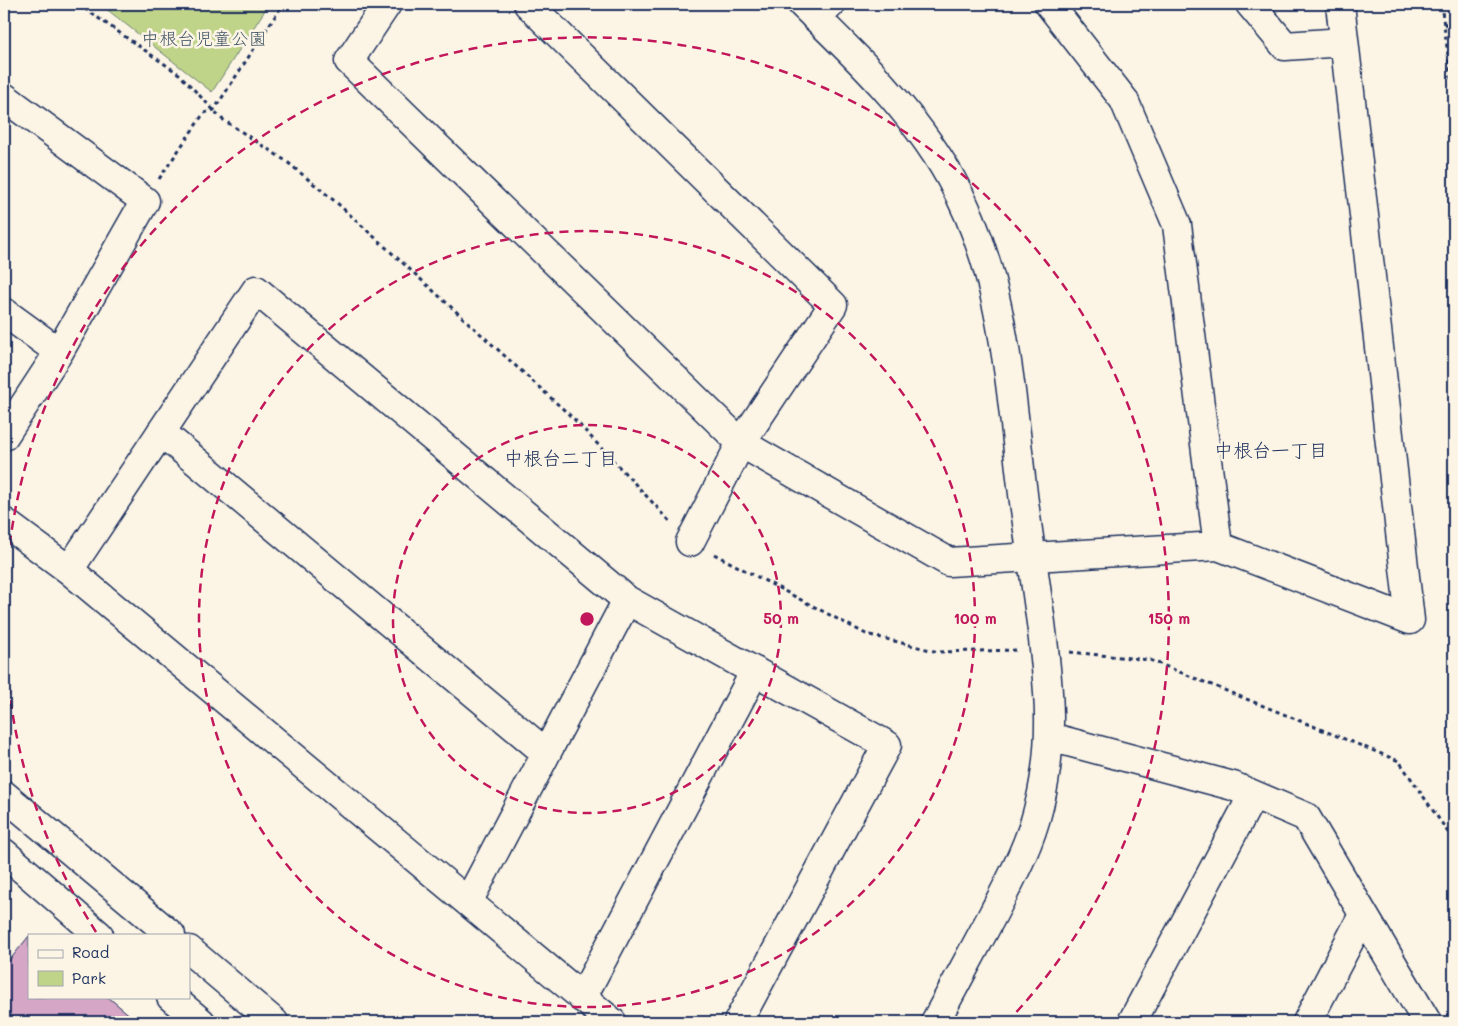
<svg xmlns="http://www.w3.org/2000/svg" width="1458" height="1026" viewBox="0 0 1458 1026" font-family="Mali,'Klee One',sans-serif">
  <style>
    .green { fill: #bfd389; stroke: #6d8174 }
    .building { fill: #d5a6c6; stroke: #1b2f5e }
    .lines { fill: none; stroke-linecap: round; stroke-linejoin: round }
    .street-casing { stroke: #1b2f5e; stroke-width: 31 }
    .secondary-casing { stroke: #1b2f5e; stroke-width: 31 }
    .path { stroke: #1b2f5e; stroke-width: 3; stroke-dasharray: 4 4; stroke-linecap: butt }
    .street { stroke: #fcf5e5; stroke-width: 28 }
    .secondary { stroke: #fcf5e5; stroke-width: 28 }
    .ring { fill: none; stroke: #c2185b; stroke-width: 2.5; stroke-dasharray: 9 6 }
    .labels { text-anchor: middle; stroke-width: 5; stroke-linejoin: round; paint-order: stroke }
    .park-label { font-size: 18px; fill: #445869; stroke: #fcf5e5 }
    .neighbourhood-label { font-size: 19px; fill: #1b2f5e; stroke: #fcf5e5 }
    .centre { fill: #c2185b; stroke: #fcf5e5; stroke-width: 2.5 }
    .ring-label { font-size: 15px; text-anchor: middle; font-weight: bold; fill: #c2185b; stroke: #fcf5e5; stroke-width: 5; stroke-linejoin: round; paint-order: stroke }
  </style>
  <rect width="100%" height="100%" fill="#fcf5e5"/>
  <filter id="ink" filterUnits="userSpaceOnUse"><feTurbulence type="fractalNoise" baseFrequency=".02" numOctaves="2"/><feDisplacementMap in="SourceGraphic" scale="10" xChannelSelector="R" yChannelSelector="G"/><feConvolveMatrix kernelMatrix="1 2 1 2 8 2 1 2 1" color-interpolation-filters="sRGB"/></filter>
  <g filter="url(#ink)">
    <path class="green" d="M100,4H269L212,92Z"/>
    <path class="building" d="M29,936V997H108L138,1022H4V967Z"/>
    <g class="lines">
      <g class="street-casing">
        <path id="street" d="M387,4L349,61L741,443L949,562L1218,546L1410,620L1340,4
          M528,4L833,305L741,443L690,542
          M1049,4L1124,100L1177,225L1218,546
          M1250,4L1285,46L1344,42
          M815,17L831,4
          M4,97L145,201L59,352L4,436
          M4,312L59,352
          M161,432L546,753
          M4,522L69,570L612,1022
          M69,570L256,290L627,600L887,745L738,1022
          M1050,737L1233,786L1306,817L1427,1022
          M468,902L627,600
          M582,998L755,671
          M1132,1022L1253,795
          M1307,1022L1363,915"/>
      </g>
      <g class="secondary-casing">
        <path id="secondary" d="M802,4C857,57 912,110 950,177C1006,275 1010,393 1024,502C1030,542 1035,583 1041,623C1049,688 1055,742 1039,806C1030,845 1011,879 993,914C974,950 954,986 935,1022
          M4,795L171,935
          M4,853L99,935
          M189,950L274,1022
          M171,997L201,1022"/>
      </g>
      <path class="path" d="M78,4L179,74L222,119L286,161L337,203L574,419L670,521
        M1441,4L1454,98
        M1444,25L1454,20
        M159,179L204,113L214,110L283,4
        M714,554L866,634L938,652L1019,650
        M1070,652L1150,660L1399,761L1454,841"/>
      <use href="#street" class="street"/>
      <use href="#secondary" class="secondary"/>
    </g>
  </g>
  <g class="ring">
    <circle cx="587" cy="619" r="194"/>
    <circle cx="587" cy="619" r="388"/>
    <path d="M96 932A582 582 0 1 1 1009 1020"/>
  </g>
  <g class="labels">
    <g class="park-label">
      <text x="204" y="45">中根台児童公園</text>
    </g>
    <g class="neighbourhood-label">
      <text x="1271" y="457">中根台一丁目</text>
      <text x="561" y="465">中根台二丁目</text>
    </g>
  </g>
  <circle cx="587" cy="619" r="8" class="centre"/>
  <g class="ring-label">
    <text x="781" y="624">50 m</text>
    <text x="975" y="624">100 m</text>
    <text x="1169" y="624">150 m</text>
  </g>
  <rect width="1458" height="1026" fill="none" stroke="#fcf5e5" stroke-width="20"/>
  <rect x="10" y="10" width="1438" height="1006" fill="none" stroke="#1b2f5e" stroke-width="2" filter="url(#ink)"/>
  <rect x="28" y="934" width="162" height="65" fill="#fcf5e5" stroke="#a2a6af"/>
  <rect x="38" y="950" width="25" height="8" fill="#fcf5e5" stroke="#a2a6af"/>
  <text x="72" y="958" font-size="15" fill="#1b2f5e">Road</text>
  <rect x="38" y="971" width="25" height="15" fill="#bfd389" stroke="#a2a6af"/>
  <text x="72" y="984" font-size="15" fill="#1b2f5e">Park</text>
</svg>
